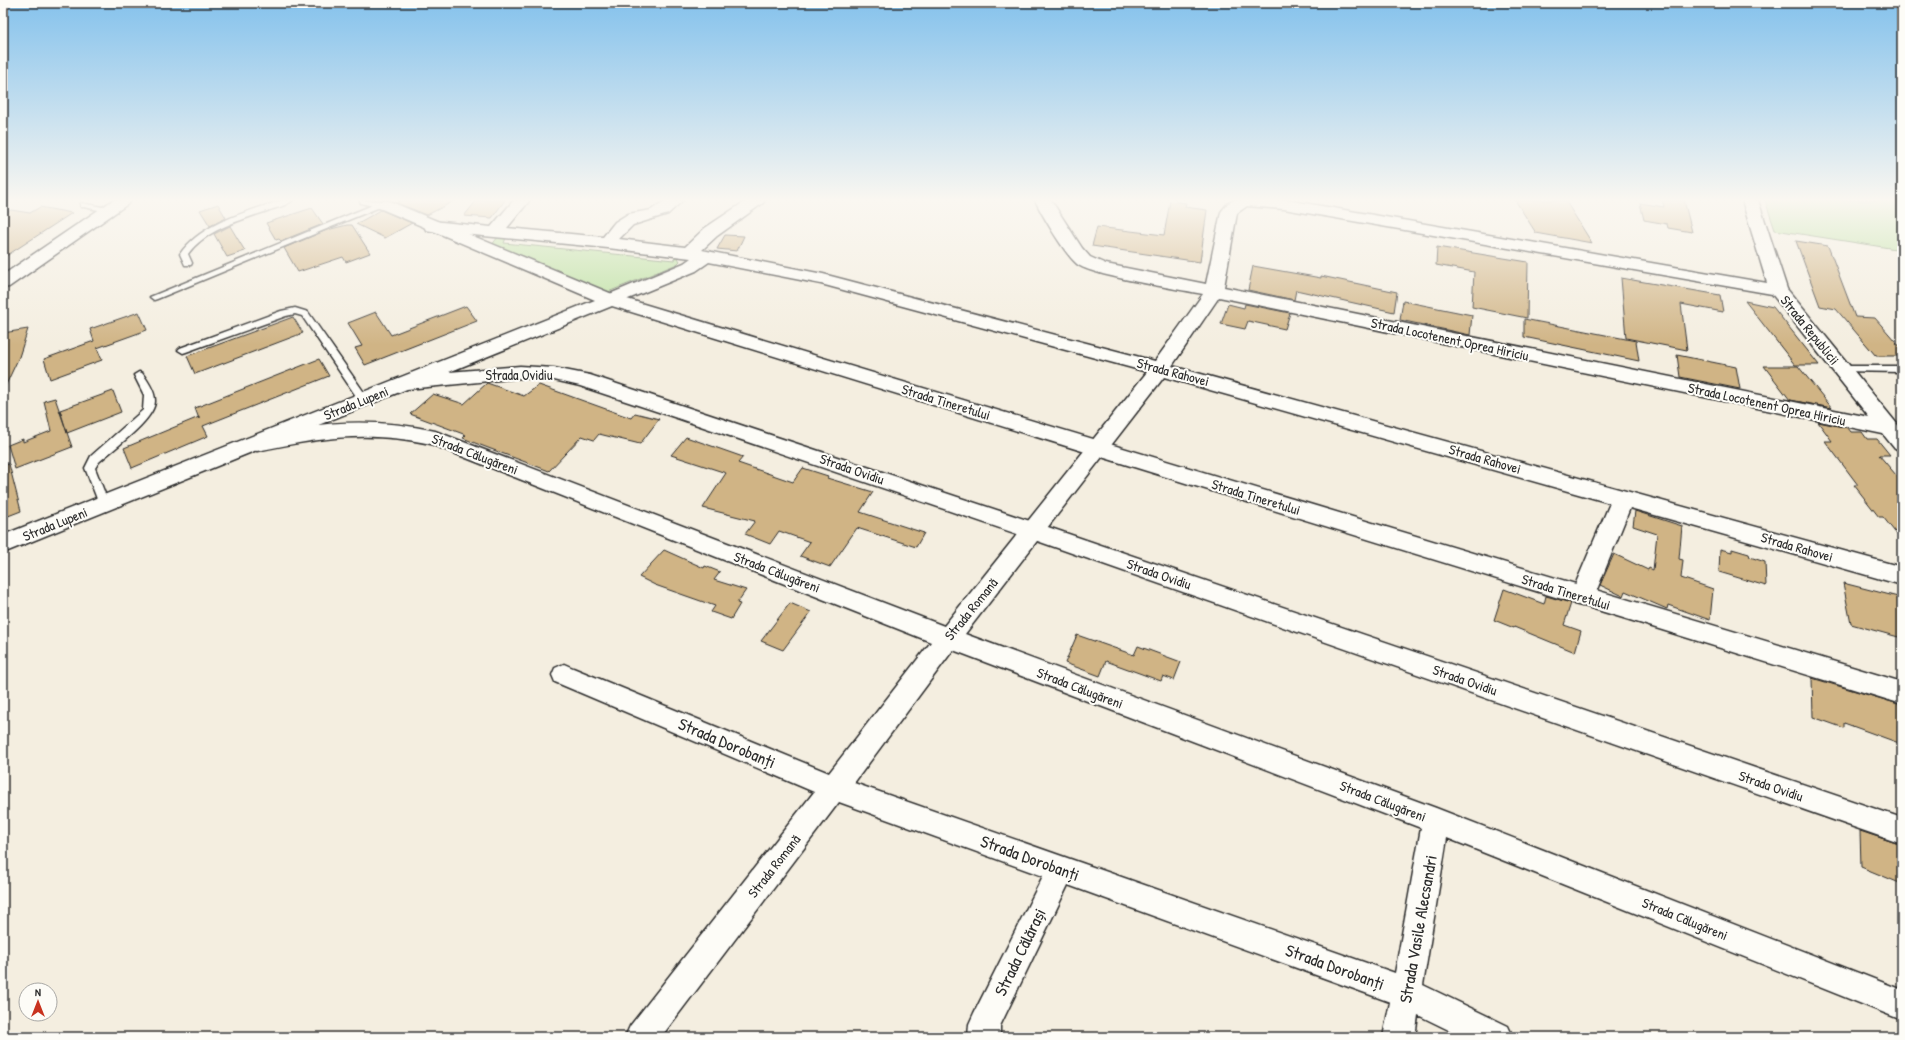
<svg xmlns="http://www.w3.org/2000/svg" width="1905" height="1040" viewBox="0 0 1905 1040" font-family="'Patrick Hand',sans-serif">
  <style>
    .green { fill: #b7df9b; stroke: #718563 }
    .building { fill: #d0b485; stroke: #2b2b2b }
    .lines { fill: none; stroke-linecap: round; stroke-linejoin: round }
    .lane-casing { stroke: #2b2b2b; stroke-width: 3 }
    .street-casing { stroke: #2b2b2b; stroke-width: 3 }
    .secondary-casing { stroke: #2b2b2b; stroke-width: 3 }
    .lane { fill: #fdfcf7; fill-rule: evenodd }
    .street { fill: #fdfcf7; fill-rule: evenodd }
    .secondary { fill: #fdfcf7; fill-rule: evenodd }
    .labels { text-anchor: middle; stroke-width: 4; stroke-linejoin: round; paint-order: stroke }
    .street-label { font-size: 14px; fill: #2b2b2b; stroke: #fdfcf7 }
    .near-street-label { font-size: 17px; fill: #2b2b2b; stroke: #fdfcf7 }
  </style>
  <rect width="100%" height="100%" fill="#f4eee0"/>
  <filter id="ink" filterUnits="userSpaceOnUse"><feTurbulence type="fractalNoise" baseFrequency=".025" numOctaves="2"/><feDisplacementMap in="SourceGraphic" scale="8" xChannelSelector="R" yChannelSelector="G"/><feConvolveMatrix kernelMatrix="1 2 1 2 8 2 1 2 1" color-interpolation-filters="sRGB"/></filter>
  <g filter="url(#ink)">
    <path class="green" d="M1765,200H1902V250L1775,230Z
      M498,237L506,238L504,243L674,260L676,255L680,261L677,264L608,292L491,246Z"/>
    <path class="building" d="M402,200H456L427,215L397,203Z
      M477,200H505L492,218L464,216Z
      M1515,200H1565L1592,243L1536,233Z
      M1662,200H1684L1692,232L1668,228L1667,224L1644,220L1640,203L1664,207Z
      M1170,201L1186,203L1185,207L1207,210L1200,262L1092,246L1097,227L1164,235Z
      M218,204L226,218L210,226L200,210Z
      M40,207L72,213L3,258V215L11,210L30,213Z
      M312,208L323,224L281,241L279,239L276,240L266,223Z
      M381,210L412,223L385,238L356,224Z
      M347,225H352L370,253L346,262L343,257L298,272L284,248L327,230Z
      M230,226L245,251L227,257L214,234Z
      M725,235L744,236L737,251L717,249Z
      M1796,241L1828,246L1855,317L1875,318L1902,349V356H1876L1836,309L1820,306Z
      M1437,247L1528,262L1527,318L1472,307L1474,272L1436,265Z
      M1253,266L1321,278V276L1397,292L1394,312L1296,290L1294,300L1248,290Z
      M1621,278L1720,295L1723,312L1681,304L1687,350L1626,338Z
      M1403,301L1472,315L1470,335L1400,320Z
      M1745,301L1773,307L1819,365H1795Z
      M1228,304L1244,308L1245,304L1290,313L1285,329L1248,321L1245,329L1221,324Z
      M466,306L477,321L365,365L355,348L362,346L348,323L376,312L391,335Z
      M139,312L147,330L97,348L102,360L50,379L44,359L94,341L90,329Z
      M293,317L303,333L195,374L187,356Z
      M1524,319L1636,341L1639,361L1524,337Z
      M28,329L19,357L3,391V333Z
      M1677,355L1736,367L1740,389L1680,377Z
      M319,359L329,376L203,426L208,436L132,468L124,448L199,417V419L195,408Z
      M1764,366H1798L1832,408L1790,400Z
      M487,383L524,396L539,385L631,418L635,413L659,419L640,444L599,434L594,440L582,436L549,471L475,443L463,438L466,435L410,414L433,394L464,404Z
      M113,391L121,412L67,433L60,410Z
      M55,398L72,447L15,469L8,445L23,439V442L51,431L44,401Z
      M1818,422L1848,428L1851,432H1862L1867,439H1877L1890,455H1879L1902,482V541L1883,517H1879L1854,485H1858L1825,441H1832Z
      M686,437L743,457L738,463L793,482L803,468L828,476L827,478L873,492L860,512L924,533L916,547L857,528L830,567L800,556L810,542L779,531L770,544L745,534L755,521L703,508L726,473L671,455Z
      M9,464L21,511L3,518V465Z
      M1635,511L1682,526L1679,559L1683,560L1681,578L1713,589L1710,620L1668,605L1667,609L1625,591L1623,596L1600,585L1614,554L1648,570L1649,568L1653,570L1657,534L1633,526Z
      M1720,549L1732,552V549L1749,554L1750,557L1765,562L1766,586L1719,572Z
      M664,550L704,568L705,566L720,572L714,580L746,590L737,603L740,604L731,619L711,612L715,606L655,585L639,577Z
      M1843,583L1902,598V638L1851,624Z
      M1504,589L1544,604L1546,596L1571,603L1564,625L1581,631L1575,652L1514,627V628L1494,620Z
      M790,603L811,612L783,650L761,641Z
      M1077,635L1134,655L1138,646L1181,662L1174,680L1163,676L1161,681L1106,661L1100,676L1065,663Z
      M1812,678L1902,705V727L1898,725L1899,743L1844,723V728L1813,717Z
      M1860,831L1902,845V884L1861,867Z"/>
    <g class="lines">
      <g class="lane-casing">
        <path id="lane" d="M282,200H293C287,206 275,208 267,211C241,220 205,230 188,254L192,263L191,265H185L180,254C202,222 248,212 282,200Z
          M380,202H383L387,204L157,299L154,300L150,297Z
          M81,203L108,208L112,210L108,212L84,207H81Z
          M295,308L308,312L368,398L369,400L368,402H360L302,316L295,314L286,316L186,352L183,353L178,350L180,348L281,311Z
          M1841,366H1902V372L1838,371L1836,369Z
          M139,372L142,373C148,381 155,391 155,401C155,420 113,449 99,462L95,468L109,504L108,507H100L99,504L85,468L91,456L143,410L144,395L134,375Z"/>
      </g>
      <g class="street-casing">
        <path id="street" d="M514,200H530L507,228L603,237L615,222L628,214L651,210L666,200H683L668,214L633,225L619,239L685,247L705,228L747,200H765L763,203L717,236L702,250L823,274L1155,361L1203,294C1179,289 1092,276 1077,264C1065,254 1042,215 1035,200H1051L1082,248L1090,257L1106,264L1206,284L1221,212L1228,203L1234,200H1287L1767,283L1742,200H1758L1787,289L1902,430V451L1895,449L1883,434L1219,297L1172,366L1902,567V585L1630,508L1594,597L1590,604L1582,606L1574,604L1570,597L1610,503L1164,377L965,634L1436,808L1902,990V1020L1447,838L1423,985L1508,1026L1513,1037H1463L1418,1015L1415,1037H1383L1390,1002L1068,885L1000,1026V1037H968L969,1024L974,1013L1043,876L839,802L661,1037H625L630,1026L814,792L555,682L552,675L555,668L564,664L573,668L829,773L931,642L431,444C367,430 319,438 257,451L250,449L247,444L250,439C312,421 372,417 435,431L944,626L1147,372L821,284L709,262L696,271L611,306L605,304L602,300L605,296L684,263L691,258L608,248L432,231L426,230L424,226L426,222L432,221L491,227ZM1247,206L1284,209L1772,294L1869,417L1224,287L1237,213ZM953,650L1421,828L1395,973L854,783Z"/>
      </g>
      <g class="secondary-casing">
        <path id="secondary" d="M113,200H131L129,203L9,287L3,288V275Z
          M359,200L389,201L617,296L1902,682V704L612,306L449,372L520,366L554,368L590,375L1042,525L1902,818V844L1026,537L680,419L580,386L554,380L520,378L407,389L3,553V535L595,300L377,207L361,203Z"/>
      </g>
      <use href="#lane" class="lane"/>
      <use href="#street" class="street"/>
      <use href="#secondary" class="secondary"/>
    </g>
  </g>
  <linearGradient id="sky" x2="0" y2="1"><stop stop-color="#85c2ec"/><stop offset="0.58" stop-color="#faf7f1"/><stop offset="1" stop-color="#faf7f1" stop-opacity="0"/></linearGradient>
  <rect width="1905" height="345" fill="url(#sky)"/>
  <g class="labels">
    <g class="street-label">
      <text transform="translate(1810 330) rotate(51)" y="5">Strada Republicii</text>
      <text transform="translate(1450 339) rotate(12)" y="5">Strada Locotenent Oprea Hiriciu</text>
      <text transform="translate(1173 372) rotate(15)" y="5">Strada Rahovei</text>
      <text x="519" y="380">Strada Ovidiu</text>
      <text transform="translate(946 402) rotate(17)" y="5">Strada Tineretului</text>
      <text transform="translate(356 403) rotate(-22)" y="5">Strada Lupeni</text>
      <text transform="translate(1767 404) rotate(12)" y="5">Strada Locotenent Oprea Hiriciu</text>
      <text transform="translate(475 454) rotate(21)" y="5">Strada Călugăreni</text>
      <text transform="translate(1485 459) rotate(16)" y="5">Strada Rahovei</text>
      <text transform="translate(852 469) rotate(19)" y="5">Strada Ovidiu</text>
      <text transform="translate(1256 497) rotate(17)" y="5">Strada Tineretului</text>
      <text transform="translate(55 524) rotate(-22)" y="5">Strada Lupeni</text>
      <text transform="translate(1797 547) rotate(16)" y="5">Strada Rahovei</text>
      <text transform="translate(777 572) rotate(21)" y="5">Strada Călugăreni</text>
      <text transform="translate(1159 574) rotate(19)" y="5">Strada Ovidiu</text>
      <text transform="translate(1566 592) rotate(17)" y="5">Strada Tineretului</text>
      <text transform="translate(971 609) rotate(-51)" y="5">Strada Romană</text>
      <text transform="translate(1465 680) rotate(19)" y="5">Strada Ovidiu</text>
      <text transform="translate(1080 688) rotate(21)" y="5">Strada Călugăreni</text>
      <text transform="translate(1771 786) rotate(19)" y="5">Strada Ovidiu</text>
      <text transform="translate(1383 801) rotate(21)" y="5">Strada Călugăreni</text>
      <text transform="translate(774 866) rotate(-52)" y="5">Strada Romană</text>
      <text transform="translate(1685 919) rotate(22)" y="5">Strada Călugăreni</text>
    </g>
    <g class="near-street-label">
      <text transform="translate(727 743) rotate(23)" y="6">Strada Dorobanți</text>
      <text transform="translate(1030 858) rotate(20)" y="6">Strada Dorobanți</text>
      <text transform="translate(1418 929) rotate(-80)" y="6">Strada Vasile Alecsandri</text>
      <text transform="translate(1020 952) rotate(-64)" y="6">Strada Călărași</text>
      <text transform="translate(1335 967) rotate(20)" y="6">Strada Dorobanți</text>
    </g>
  </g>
  <rect width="1905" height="1040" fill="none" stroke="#fdfcf7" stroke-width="16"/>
  <rect x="8" y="8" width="1889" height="1024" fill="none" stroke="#2b2b2b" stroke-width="1.5" filter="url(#ink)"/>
  <g transform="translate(38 1002)"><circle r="19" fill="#fdfcf7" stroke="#a9a8a5"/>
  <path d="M0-3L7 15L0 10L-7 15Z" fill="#c8321e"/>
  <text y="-6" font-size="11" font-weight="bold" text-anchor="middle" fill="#2b2b2b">N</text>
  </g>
</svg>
